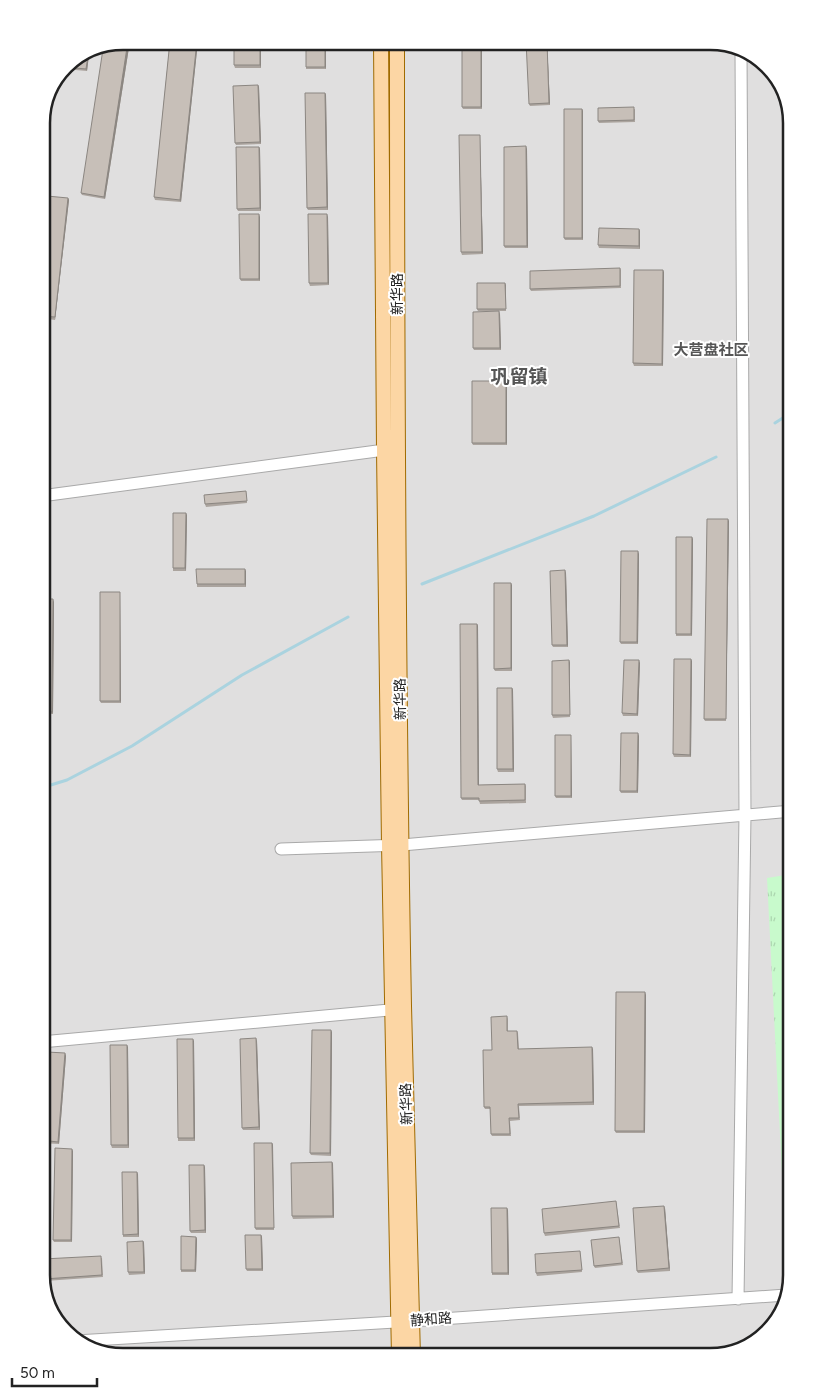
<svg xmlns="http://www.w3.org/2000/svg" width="833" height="1398" viewBox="0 0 833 1398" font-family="Figtree,'Noto Sans SC',sans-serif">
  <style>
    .residential { fill: #e0dfdf }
    .park { fill: url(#park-tufts) }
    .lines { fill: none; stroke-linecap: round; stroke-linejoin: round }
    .stream { stroke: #aad3df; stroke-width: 3 }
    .minor-casing { stroke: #a9a9a9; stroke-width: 13 }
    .major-casing { stroke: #a06b00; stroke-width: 16 }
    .minor { stroke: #fff; stroke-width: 11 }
    .major { stroke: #fcd6a4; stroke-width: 14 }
    .wall { fill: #aba49e }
    .shaded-wall { fill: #8b8681 }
    .building { fill: #c7bfb8; stroke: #8b8681 }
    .labels { text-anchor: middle; stroke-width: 4; stroke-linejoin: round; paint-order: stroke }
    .street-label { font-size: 14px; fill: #222; stroke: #fff }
    .neighbourhood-label { font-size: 15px; font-weight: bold; fill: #555; stroke: #fff }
    .district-label { font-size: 19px; font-weight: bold; fill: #555; stroke: #fff }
    .rim { fill: none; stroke: #222; stroke-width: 2.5 }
  </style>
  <defs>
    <pattern id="park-tufts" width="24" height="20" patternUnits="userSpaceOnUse" patternTransform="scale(1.25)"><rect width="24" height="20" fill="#c8facc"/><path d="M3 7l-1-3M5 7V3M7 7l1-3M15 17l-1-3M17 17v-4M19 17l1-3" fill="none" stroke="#acd6af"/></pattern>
  </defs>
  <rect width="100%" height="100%" fill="#f2efe9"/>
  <path class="residential" d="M123,41H715L756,55L783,87L792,123V1275L778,1320L746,1348L710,1357H118L77,1343L50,1311L41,1275V118L65,65Z"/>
  <path class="park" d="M792,874V1251L786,1252L767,878Z"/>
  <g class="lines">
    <path class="stream" d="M775,423L792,412
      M422,584L594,516L716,457
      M41,788L67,780L132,746L242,675L348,617"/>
    <g class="minor-casing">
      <path id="minor" d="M41,496L392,449
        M281,849L402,845L792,811
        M41,1042L400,1009
        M738,1299L745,815L741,50
        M76,1341L412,1321L786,1295"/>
    </g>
    <g class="major-casing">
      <path id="major" d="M381,41L384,450L389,845L399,1357
        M397,41C397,363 398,685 404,1006C406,1123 411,1240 413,1357"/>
    </g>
    <use href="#minor" class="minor"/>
    <use href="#major" class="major"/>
  </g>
  <path class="wall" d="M123,41H130L105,199L82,195L81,193Z
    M170,41H198L181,202L155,200L154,197Z
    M234,41H261V68H235L234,65Z
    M326,41V69H306V67Z
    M462,41L482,109H463L462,107Z
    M547,41L550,105L530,106L529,104Z
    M89,55L87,71L64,69L65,65Z
    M258,85L259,87L261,144L236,145L235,143Z
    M325,93L326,95L328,210H308L307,208Z
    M582,109L583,111V240H565L564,238Z
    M635,109V122L599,123L598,121Z
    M480,137L483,254L462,255L461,252Z
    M259,147L260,149L261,211H238L237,209Z
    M527,149L528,248H505L504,246Z
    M68,198L69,200L55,320L41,318V248Z
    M260,217V281H241L240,279Z
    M328,217L329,285L310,286L309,283Z
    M639,229L640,231V249L599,248L598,245Z
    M620,268L621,270V288L531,291L530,289Z
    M664,272L663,366H634L633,363Z
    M506,285V311H478L477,309Z
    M500,314L501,350H474L473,348Z
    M507,383V445H473L472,443Z
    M246,491L247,503L206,507L205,504Z
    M187,515L186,571H173V568Z
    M729,521L726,721H705L704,719Z
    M693,539L692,636H676V634Z
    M639,554L638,644H621L620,642Z
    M246,571V587H197V584Z
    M566,573L568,647H553L552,645Z
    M512,585V671H495L494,669Z
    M120,594L121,703H101L100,701Z
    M41,599L54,602L53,714H41Z
    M477,624L478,626L479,785L525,784L526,786V803L480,804L479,800H462L461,798Z
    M569,660L570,663V717L553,718L552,715Z
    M692,661L691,757H674L673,754Z
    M640,663L638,716H623L622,713Z
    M512,688L513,690L514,772H498L497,769Z
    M639,736L638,793H621L620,791Z
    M571,737L572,798H556L555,796Z
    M646,995L645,1133H616L615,1131Z
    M507,1016L508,1019V1031H517L518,1033L519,1049H593L594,1105L519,1106L520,1120L510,1121L511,1136H492L491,1134L490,1109H485L484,1107L492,1050Z
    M332,1032L331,1156L311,1155L310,1153Z
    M194,1041L195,1141H178V1138Z
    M257,1041L260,1130H243L242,1128Z
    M128,1047L129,1148H112L111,1145Z
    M65,1053L66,1056L59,1144L41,1143V1121Z
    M272,1143L273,1145L274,1230H256L255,1228Z
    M73,1151L72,1242H54L53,1240Z
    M332,1162L333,1164L334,1218L293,1219L292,1216Z
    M205,1167L206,1233H191L190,1231Z
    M138,1174L139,1237H123V1235Z
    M616,1201L620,1228L545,1236L544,1233Z
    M665,1208L670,1271L638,1273L637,1271Z
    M508,1210L509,1275H492V1273Z
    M261,1235L262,1237L263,1271H247L246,1269Z
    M196,1237L197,1239L196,1272H181V1270Z
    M619,1237L623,1265L595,1268L594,1266Z
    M143,1241L144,1243L145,1274L129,1275L128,1272Z
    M580,1251L582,1272L537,1276L536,1273Z
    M102,1258L103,1277L45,1281L44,1279Z"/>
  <path class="shaded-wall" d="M128,41H130L105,199L104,197Z
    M197,41H198L181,202L180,200Z
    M260,41H261V68L260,65Z
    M325,41H326V69L325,67Z
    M481,41H482V109L481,107Z
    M547,41L550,105L549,103Z
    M89,55L87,71L86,69L88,56Z
    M258,85L259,87L261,144L260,142Z
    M325,93L326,95L328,210L327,207Z
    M582,109L583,111V240L582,238Z
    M480,135V137L483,254L482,252Z
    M526,146L527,149L528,248L527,246Z
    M259,147L260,149L261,211L260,208Z
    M68,198L69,200L55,320V317Z
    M259,214L260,217V281L259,279Z
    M327,214L328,217L329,285L328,283Z
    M639,229L640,231V249L639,246Z
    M663,270L664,272L663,366L662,364Z
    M505,283L506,285V311V309Z
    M499,311L500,314L501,350L500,348Z
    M506,381L507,383V445L506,443Z
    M186,513L187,515L186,571L185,568Z
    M728,519L729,521L726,721V719Z
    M692,537L693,539L692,636L691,634Z
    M638,551L639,554L638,644L637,642Z
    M245,569L246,571V587L245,584Z
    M565,570L566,573L568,647L567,645Z
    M511,583L512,585V671L511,668Z
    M120,592V594L121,703L120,701Z
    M53,599L54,602L53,714L52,712Z
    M477,624L478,626L479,787L478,785Z
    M691,659L692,661L691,757L690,755Z
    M569,660L570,663V717V715Z
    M639,660L640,663L638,716L637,714Z
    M512,688L513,690L514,772L513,769Z
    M638,733L639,736L638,793L637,791Z
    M571,735V737L572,798L571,796Z
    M645,992L646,995L645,1133L644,1131Z
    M331,1030L332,1032L331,1156L330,1153Z
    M256,1038L257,1041L260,1130L259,1127Z
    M193,1039L194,1041L195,1141L194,1138Z
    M127,1045L128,1047L129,1148L128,1145Z
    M592,1047L593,1049L594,1105L593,1102Z
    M65,1053L66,1056L59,1144L58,1142Z
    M272,1143L273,1145L274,1230V1228Z
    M72,1149L73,1151L72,1242L71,1240Z
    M332,1162L333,1164L334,1218L333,1216Z
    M204,1165L205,1167L206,1233L205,1230Z
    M137,1172L138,1174L139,1237L138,1234Z
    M664,1206L665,1208L670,1271L669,1268Z
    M507,1208L508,1210L509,1275L508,1273Z
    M261,1235L262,1237L263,1271L262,1269Z
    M196,1237L197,1239L196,1272L195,1270Z
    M143,1241L144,1243L145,1274L144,1272Z"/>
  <path class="building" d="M123,41H128L104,197L81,193L103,49Z
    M170,41H197L180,200L154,197Z
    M234,41H260V65H234Z
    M306,41H325V67H306Z
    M462,41H481V107H462Z
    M526,41H547L549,103L529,104Z
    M88,56L86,69L65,67V65Z
    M258,85L260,142L235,143L233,86Z
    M305,93H325L327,207L307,208Z
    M634,107V120L598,121V108Z
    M564,109H582V238H564Z
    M459,135H480L482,252H461Z
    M526,146L527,246H504V147Z
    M236,147H259L260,208L237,209Z
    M47,196L68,198L55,317L41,316V248Z
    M239,214H259V279H240Z
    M308,214H327L328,283H309Z
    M599,228L639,229V246L598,245Z
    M620,268V286L530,289V271Z
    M634,270H663L662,364L633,363Z
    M477,283H505L506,309H477Z
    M499,311L500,348H473V312Z
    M472,381H506V443H472Z
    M246,491L247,501L205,504L204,495Z
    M173,513H186L185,568H173Z
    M707,519H728L726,719H704Z
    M676,537H692L691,634H676Z
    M621,551H638L637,642H620Z
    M196,569H245V584H197Z
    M565,570L567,645H552L550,571Z
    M494,583H511V668L494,669Z
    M100,592H120V701H100Z
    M41,599H53L52,712H41Z
    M460,624H477L478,785L525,784V800L479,801V798H461Z
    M674,659H691L690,755L673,754Z
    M569,660L570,715H552V661Z
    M624,660H639L637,714L622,713Z
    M497,688H512L513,769H497Z
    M621,733H638L637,791H620Z
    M555,735H571V796H555Z
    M616,992H645L644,1131H615Z
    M507,1016V1031H517L518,1049L592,1047L593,1102L518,1104L519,1118H509L510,1134H491L490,1107H484L483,1050H492L491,1017Z
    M312,1030H331L330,1153H310Z
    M256,1038L259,1127L242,1128L240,1039Z
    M177,1039H193L194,1138H178Z
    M110,1045H127L128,1145H111Z
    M47,1052L65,1053L58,1142L41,1140V1121Z
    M254,1143H272L274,1228H255Z
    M55,1148L72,1149L71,1240H53Z
    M332,1162L333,1216H292L291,1163Z
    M189,1165H204L205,1230L190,1231Z
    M122,1172H137L138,1234L123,1235Z
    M616,1201L619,1226L544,1233L542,1209Z
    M664,1206L669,1268L637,1271L633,1208Z
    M491,1208H507L508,1273H492Z
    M245,1235H261L262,1269H246Z
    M181,1236L196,1237L195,1270H181Z
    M619,1237L622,1263L594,1266L591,1240Z
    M143,1241L144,1272H128L127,1242Z
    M580,1251L582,1270L536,1273L535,1254Z
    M101,1256L102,1275L44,1279L43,1259Z"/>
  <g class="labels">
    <g class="street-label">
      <text transform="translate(397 294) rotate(-90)" y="5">新华路</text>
      <text transform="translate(400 699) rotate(-91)" y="5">新华路</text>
      <text transform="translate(406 1104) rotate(-92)" y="5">新华路</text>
      <text transform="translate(431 1319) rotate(-4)" y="5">静和路</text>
    </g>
    <g class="neighbourhood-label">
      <text x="711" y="355">大营盘社区</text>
    </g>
    <g class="district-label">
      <text x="519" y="383">巩留镇</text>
    </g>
  </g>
  <path d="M0 0H833V1398H0ZM123 50H710A73 73 0 0 1 783 123V1275A73 73 0 0 1 710 1348H123A73 73 0 0 1 50 1275V123A73 73 0 0 1 123 50Z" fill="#fff" fill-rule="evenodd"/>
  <path class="rim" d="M123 50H710A73 73 0 0 1 783 123V1275A73 73 0 0 1 710 1348H123A73 73 0 0 1 50 1275V123A73 73 0 0 1 123 50Z"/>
  <path d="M12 1378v8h85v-8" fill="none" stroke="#222222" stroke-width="2.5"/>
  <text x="20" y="1378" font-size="15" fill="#222222" stroke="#ffffff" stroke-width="4" paint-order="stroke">50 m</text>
</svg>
